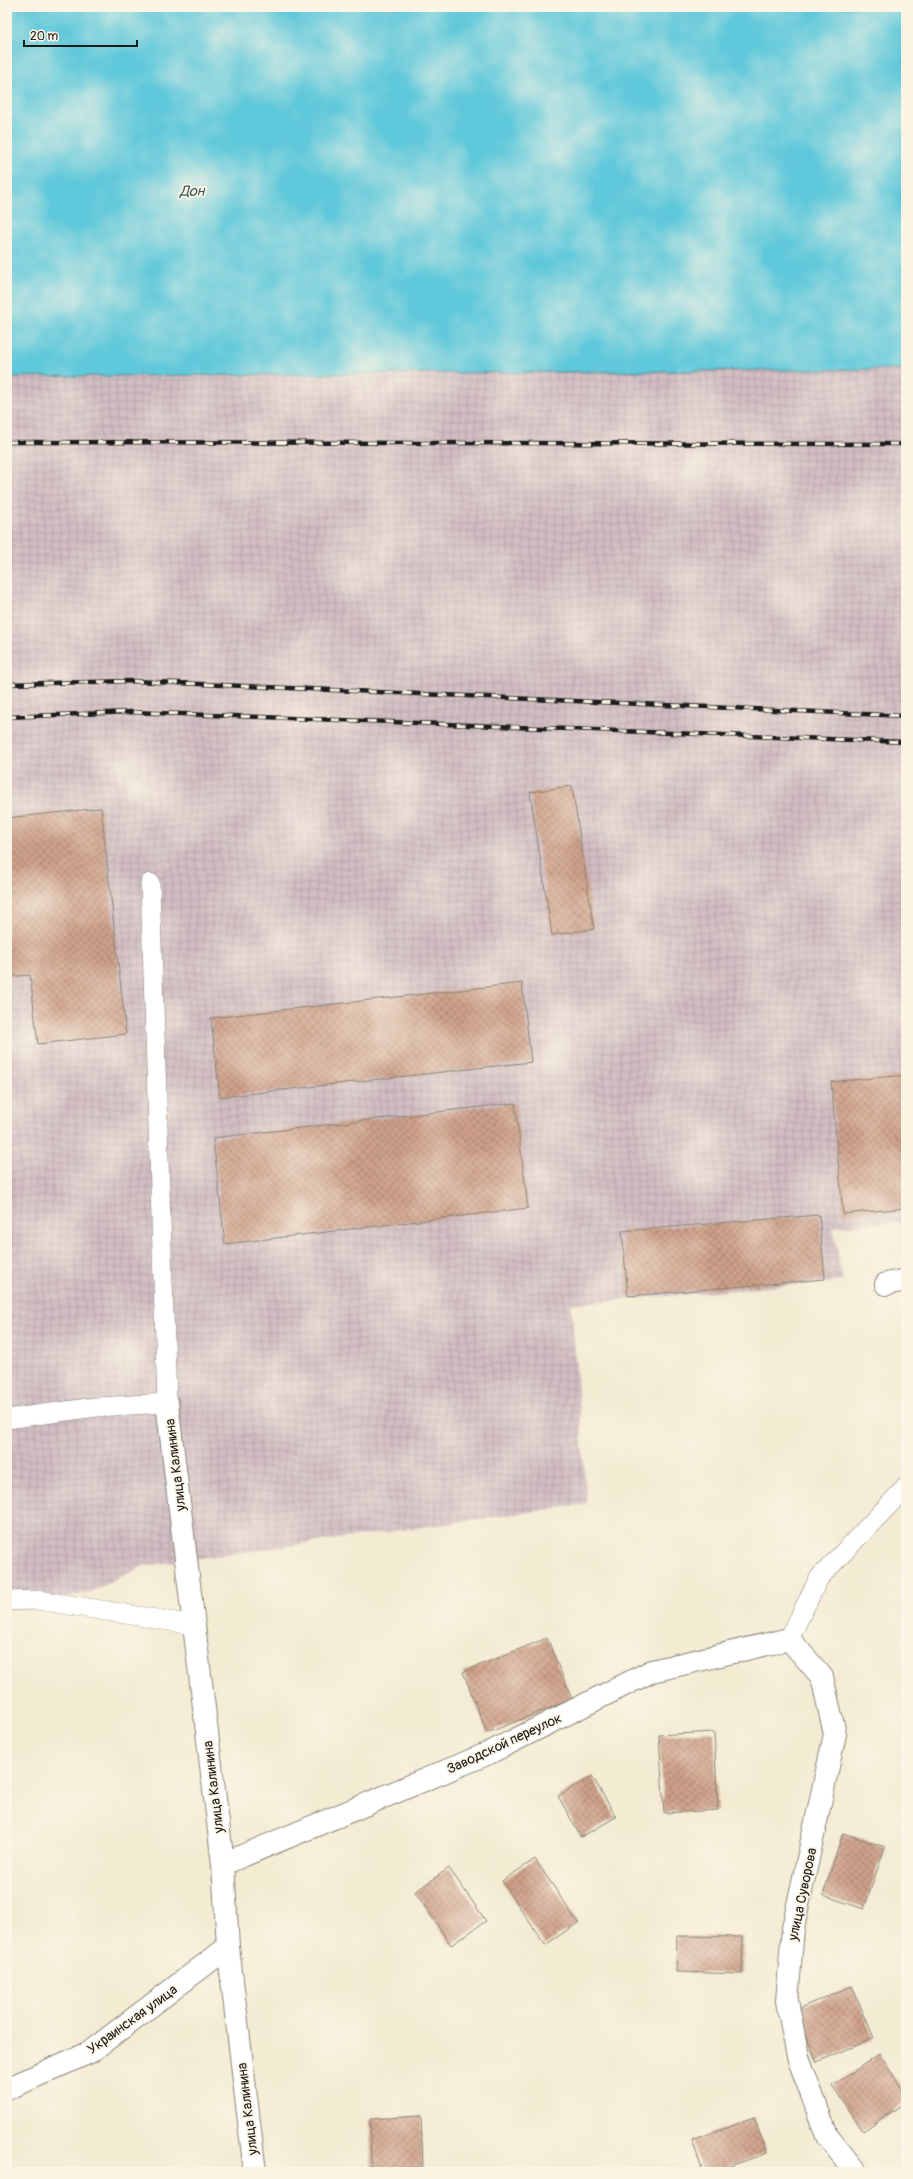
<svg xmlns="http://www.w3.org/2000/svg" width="913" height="2179" viewBox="0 0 913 2179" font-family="Pangolin,sans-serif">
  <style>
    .industrial { fill: url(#industrial-grid) }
    .water { fill: #5fc8da; stroke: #3e727b }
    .building { fill: url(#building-cross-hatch) }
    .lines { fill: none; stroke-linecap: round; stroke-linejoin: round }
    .service-casing { stroke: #888477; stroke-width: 20 }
    .minor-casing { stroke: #888477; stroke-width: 24 }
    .service { stroke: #fff; stroke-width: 19 }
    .minor { stroke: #fff; stroke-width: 22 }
    .rail-casing { stroke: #1c1c1c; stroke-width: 4.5 }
    .rail { stroke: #fcf5e5; stroke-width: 3; stroke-dasharray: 9; stroke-linecap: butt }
    .labels { text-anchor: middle; stroke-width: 3.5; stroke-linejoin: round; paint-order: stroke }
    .street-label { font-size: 14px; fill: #1c1c1c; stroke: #fcf5e5 }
    .water-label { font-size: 15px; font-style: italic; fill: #33585e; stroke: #fcf5e5 }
  </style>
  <defs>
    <pattern id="industrial-grid" width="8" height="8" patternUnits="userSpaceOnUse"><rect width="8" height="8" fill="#d2bec3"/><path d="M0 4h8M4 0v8" fill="none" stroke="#b4a3a7"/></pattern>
    <pattern id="building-cross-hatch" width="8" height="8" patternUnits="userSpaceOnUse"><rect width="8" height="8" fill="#cfa18a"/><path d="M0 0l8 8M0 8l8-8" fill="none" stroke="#a78270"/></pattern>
  </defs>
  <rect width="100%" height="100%" fill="#fcf5e5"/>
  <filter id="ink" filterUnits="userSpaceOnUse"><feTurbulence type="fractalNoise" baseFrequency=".025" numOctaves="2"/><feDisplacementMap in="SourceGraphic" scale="8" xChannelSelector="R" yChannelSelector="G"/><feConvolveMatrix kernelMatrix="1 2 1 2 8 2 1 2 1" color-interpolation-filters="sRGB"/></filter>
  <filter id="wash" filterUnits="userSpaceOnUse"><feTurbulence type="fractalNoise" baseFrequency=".012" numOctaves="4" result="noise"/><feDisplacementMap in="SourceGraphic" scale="16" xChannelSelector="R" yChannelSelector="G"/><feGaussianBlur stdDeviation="0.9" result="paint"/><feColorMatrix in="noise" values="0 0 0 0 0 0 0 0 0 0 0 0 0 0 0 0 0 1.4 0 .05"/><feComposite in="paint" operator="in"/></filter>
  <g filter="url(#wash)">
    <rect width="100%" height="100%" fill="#f3ebd2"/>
    <path class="industrial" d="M906,369V1222L833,1227L843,1281L571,1304L587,1504L144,1566L88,1593L7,1606V377Z"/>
    <path class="water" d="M7,7H906V369L7,377Z"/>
    <g id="blocks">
      <path class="building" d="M572,786L594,929L552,935L530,792Z
        M101,808L126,1034L38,1044L30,975L7,977V818Z
        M522,983L531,1062L220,1097L211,1018Z
        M906,1075V1208L843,1214L831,1082Z
        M515,1103L528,1208L225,1244L213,1138Z
        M819,1215L825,1279L628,1296L622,1231Z
        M547,1638L572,1699L487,1733L463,1672Z
        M714,1732L718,1810L664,1813L659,1735Z
        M592,1776L616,1817L581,1837L558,1796Z
        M843,1833L885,1847L864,1909L823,1895Z
        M535,1859L578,1923L545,1945L502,1881Z
        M449,1868L486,1921L451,1945L415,1892Z
        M677,1936L743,1937L742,1974L676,1972Z
        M852,1986L874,2038L817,2062L795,2010Z
        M879,2054L906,2094V2102L863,2131L832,2086Z
        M421,2116L423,2167L371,2169L370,2119Z
        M754,2118L767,2153L713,2172H703L692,2140Z"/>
    </g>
  </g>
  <g filter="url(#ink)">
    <use href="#blocks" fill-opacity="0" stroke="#888477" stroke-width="1"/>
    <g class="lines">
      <g class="service-casing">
        <path id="service" d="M7,1419L96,1407L167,1403L150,883
          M7,1601L38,1600L194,1625
          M789,1639L819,1578L906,1487"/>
      </g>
      <g class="minor-casing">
        <path id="minor" d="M886,1284L906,1280
          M167,1403L223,1864L228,1947L255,2172
          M223,1864L489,1753L652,1671L789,1639L822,1677L835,1734L793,1928L787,2001L798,2057L827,2136L856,2172
          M7,2089L90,2052L228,1947"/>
      </g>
      <use href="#service" class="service"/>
      <use href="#minor" class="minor"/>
      <g class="rail-casing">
        <path id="rail" d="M7,442L906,444
          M7,684L133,681L906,716
          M7,717L131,712L906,742"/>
      </g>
      <use href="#rail" class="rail"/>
    </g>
  </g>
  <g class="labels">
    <g class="street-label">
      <text transform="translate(175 1465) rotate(-97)" y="5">улица Калинина</text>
      <text transform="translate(504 1743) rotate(-25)" y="5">Заводской переулок</text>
      <text transform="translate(213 1787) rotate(-97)" y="5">улица Калинина</text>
      <text transform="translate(802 1894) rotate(-78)" y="5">улица Суворова</text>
      <text transform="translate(132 2019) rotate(-36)" y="5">Украинская улица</text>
      <text transform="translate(247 2109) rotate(-97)" y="5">улица Калинина</text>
    </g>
    <g class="water-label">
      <text x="192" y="196">Дон</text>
    </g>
  </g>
  <rect width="913" height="2179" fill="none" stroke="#fcf5e5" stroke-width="24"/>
  <path d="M24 40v6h113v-6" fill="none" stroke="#1c1c1c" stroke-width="2"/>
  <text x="30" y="40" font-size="12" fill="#1c1c1c" stroke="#fcf5e5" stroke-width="3" paint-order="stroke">20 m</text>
</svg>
